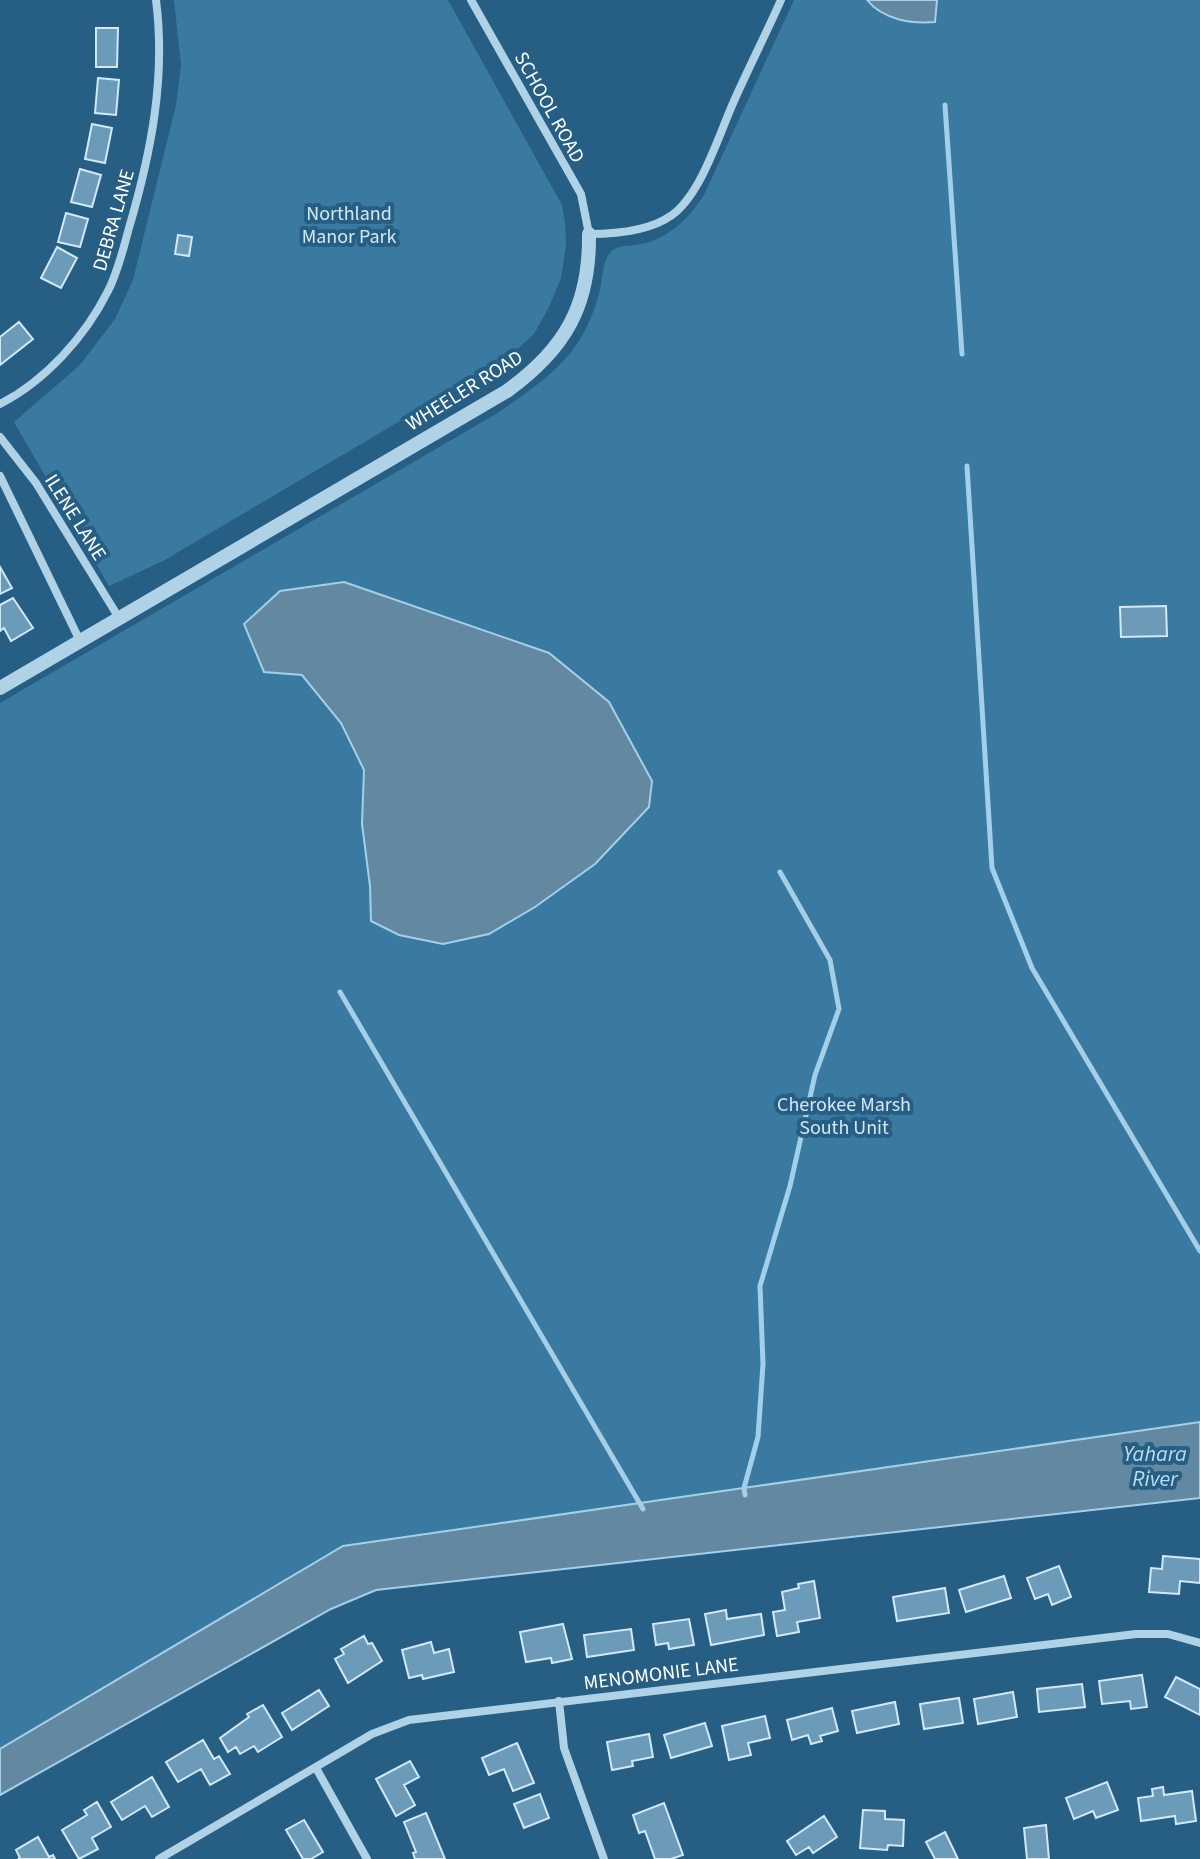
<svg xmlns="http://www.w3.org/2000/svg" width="1200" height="1859" viewBox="0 0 1200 1859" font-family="'Source Sans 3',sans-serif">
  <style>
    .green { fill: #3b7aa0; fill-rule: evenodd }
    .water { fill: #6389a2; stroke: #a4cfe8; stroke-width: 2 }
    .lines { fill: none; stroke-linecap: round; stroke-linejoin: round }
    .stream { stroke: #a4cfe8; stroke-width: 5 }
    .building { fill: #6b9bb8; stroke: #d2e8f6; stroke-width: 2 }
    .minor { stroke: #afd2e7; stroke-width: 8 }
    .tertiary { stroke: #afd2e7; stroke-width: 14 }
    .labels { text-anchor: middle; stroke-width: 8; stroke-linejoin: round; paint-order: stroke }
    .street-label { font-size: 20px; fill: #fff; stroke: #265f83 }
    .park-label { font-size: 20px; fill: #d2e8f6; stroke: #265f83 }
    .water-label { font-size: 22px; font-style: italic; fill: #bbdbef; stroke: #265f83 }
  </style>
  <rect width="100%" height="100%" fill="#265f83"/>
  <path class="green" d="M174,0H448L562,205L565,223L566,245L561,278L549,307L534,334L510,356L163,561L109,586L14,422L80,365L115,319L133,280L176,105L181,65Z
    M794,0H867L874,8L935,22L937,0H1200V1422L343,1546L0,1749V703L496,414C528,392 562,370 582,336C590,322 596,305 600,290C603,277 602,259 613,250C620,245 630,246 637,245C668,239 687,221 704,195ZM344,582L439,616L649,807L595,864L535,907L371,921L370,886L362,824L364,770L341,723L302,674ZM1166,606V636L1121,637V607Z"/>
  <path class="water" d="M867,0H937L935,22C912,24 883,20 867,0Z
    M344,582L549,653L609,702L652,781L649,807L595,864L535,907L489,934L443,944L399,935L371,921L370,886L362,824L364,770L341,723L302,675L264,672L244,624L280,591Z
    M1200,1422V1498L376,1590L331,1609L0,1795V1749L343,1546Z"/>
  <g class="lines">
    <path class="stream" d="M945,105L962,354
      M967,466L992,868L1032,968L1200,1251
      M340,992L643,1509
      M745,1495L744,1488L758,1437L763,1364L760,1286L790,1186L815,1075L839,1009L830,960L780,872"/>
  </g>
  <path class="building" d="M96,28H118L117,67H96Z
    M98,78L119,80L116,115L95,113Z
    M92,124L112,128L105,163L85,159Z
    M80,169L101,175L92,207L71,202Z
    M66,213L88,219L80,247L58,242Z
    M178,235L192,237L189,256L175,254Z
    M57,247L77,258L61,288L41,278Z
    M19,322L33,339L0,365V337Z
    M0,567L12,588L0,594Z
    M13,598L33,628L11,641L4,628L0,631V605Z
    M1166,606L1167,636L1121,637L1120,607Z
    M1163,1556L1200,1559V1583L1180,1581L1179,1594L1149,1592L1151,1568L1162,1569Z
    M1059,1566L1071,1597L1052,1605L1048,1594L1035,1599L1027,1578Z
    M1004,1576L1011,1598L966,1612L959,1590Z
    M814,1581L820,1618L797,1622L799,1632L777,1636L773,1612L785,1610L782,1592L799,1588L798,1584Z
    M945,1588L949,1613L897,1621L893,1597Z
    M726,1610L727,1619L761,1614L764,1635L711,1645L705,1614Z
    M689,1619L694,1645L669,1649L668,1643L656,1645L653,1624Z
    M563,1624L572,1659L552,1663L551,1658L526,1662L520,1632Z
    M631,1629L634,1650L587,1657L584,1635Z
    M364,1636L368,1644L372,1643L382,1661L348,1683L335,1659L344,1654L341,1649Z
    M431,1642L434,1653L449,1649L454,1672L423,1679L422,1675L409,1678L402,1650Z
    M1142,1675L1147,1707L1131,1709L1130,1701L1102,1704L1099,1681Z
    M1176,1677L1200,1689V1715L1165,1697Z
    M1082,1684L1085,1707L1039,1712L1037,1689Z
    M319,1690L329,1706L292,1730L282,1713Z
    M1013,1692L1017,1717L978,1724L974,1699Z
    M959,1698L963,1723L924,1729L920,1704Z
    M895,1702L899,1724L857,1733L852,1711Z
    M263,1705L282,1737L258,1752L254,1746L240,1754L236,1747L228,1752L220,1738L249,1717L247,1714Z
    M832,1708L838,1731L820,1736L822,1741L811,1744L808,1735L792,1740L787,1720Z
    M765,1716L770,1738L748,1743L751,1755L729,1760L722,1726Z
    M705,1723L712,1746L671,1758L664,1735Z
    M649,1734L653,1757L632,1761L633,1766L612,1770L607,1742Z
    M203,1740L214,1759L219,1756L230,1774L210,1785L201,1769L178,1782L166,1762Z
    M517,1743L534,1783L513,1791L504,1769L489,1775L482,1758Z
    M410,1761L419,1777L404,1785L415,1805L396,1816L376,1779Z
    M152,1777L169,1807L152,1817L145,1806L122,1820L111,1802Z
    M1107,1782L1118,1810L1096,1818L1093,1811L1074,1819L1066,1798Z
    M1163,1787L1164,1795L1192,1791L1196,1821L1176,1824L1175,1816L1141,1821L1138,1798L1153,1796L1152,1789Z
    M540,1794L549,1818L524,1828L514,1804Z
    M97,1802L111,1827L92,1838L98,1849L79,1859L62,1830L87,1815L84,1810Z
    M664,1803L683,1855L671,1859H655L645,1831L639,1833L633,1815Z
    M863,1810L885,1811V1819L904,1820L903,1846L888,1845L887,1850L860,1848Z
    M426,1813L445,1859H415L413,1853L416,1852L404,1822Z
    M824,1816L837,1837L813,1853L809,1847L796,1855L787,1841Z
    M304,1820L323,1852L311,1859H303L286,1830Z
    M1046,1825L1049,1859H1027L1024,1828Z
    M945,1832L958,1859H935L926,1842Z
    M38,1837L49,1857L53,1855L55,1859H18L20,1858L16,1850Z"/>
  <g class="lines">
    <path class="minor" d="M471,0L581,194L589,234C616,234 650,231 672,215C702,193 719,134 734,101C749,67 766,34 781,0
      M0,404C45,381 85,337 108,291C118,272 123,249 129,228C151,153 166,78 156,0
      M0,437L36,483L119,618
      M0,476L80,641
      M559,1701L564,1748L604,1859
      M316,1768L367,1859
      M159,1859L372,1734L409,1720L1136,1634H1168L1200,1643"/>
    <path class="tertiary" d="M0,688L507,391C565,349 590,306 589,234"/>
  </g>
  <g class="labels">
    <g class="street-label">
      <text transform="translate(550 107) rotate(61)" y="7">SCHOOL ROAD</text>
      <text transform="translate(113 220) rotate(-74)" y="7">DEBRA LANE</text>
      <text transform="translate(464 390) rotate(-32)" y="7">WHEELER ROAD</text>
      <text transform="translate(76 517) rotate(58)" y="7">ILENE LANE</text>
      <text transform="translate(661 1673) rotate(-7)" y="7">MENOMONIE LANE</text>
    </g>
    <g class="park-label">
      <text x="349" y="220">Northland<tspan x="349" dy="23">Manor Park</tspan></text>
      <text x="844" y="1111">Cherokee Marsh<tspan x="844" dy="23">South Unit</tspan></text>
    </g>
    <g class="water-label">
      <text x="1155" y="1461">Yahara<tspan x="1155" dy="25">River</tspan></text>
    </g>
  </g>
</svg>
